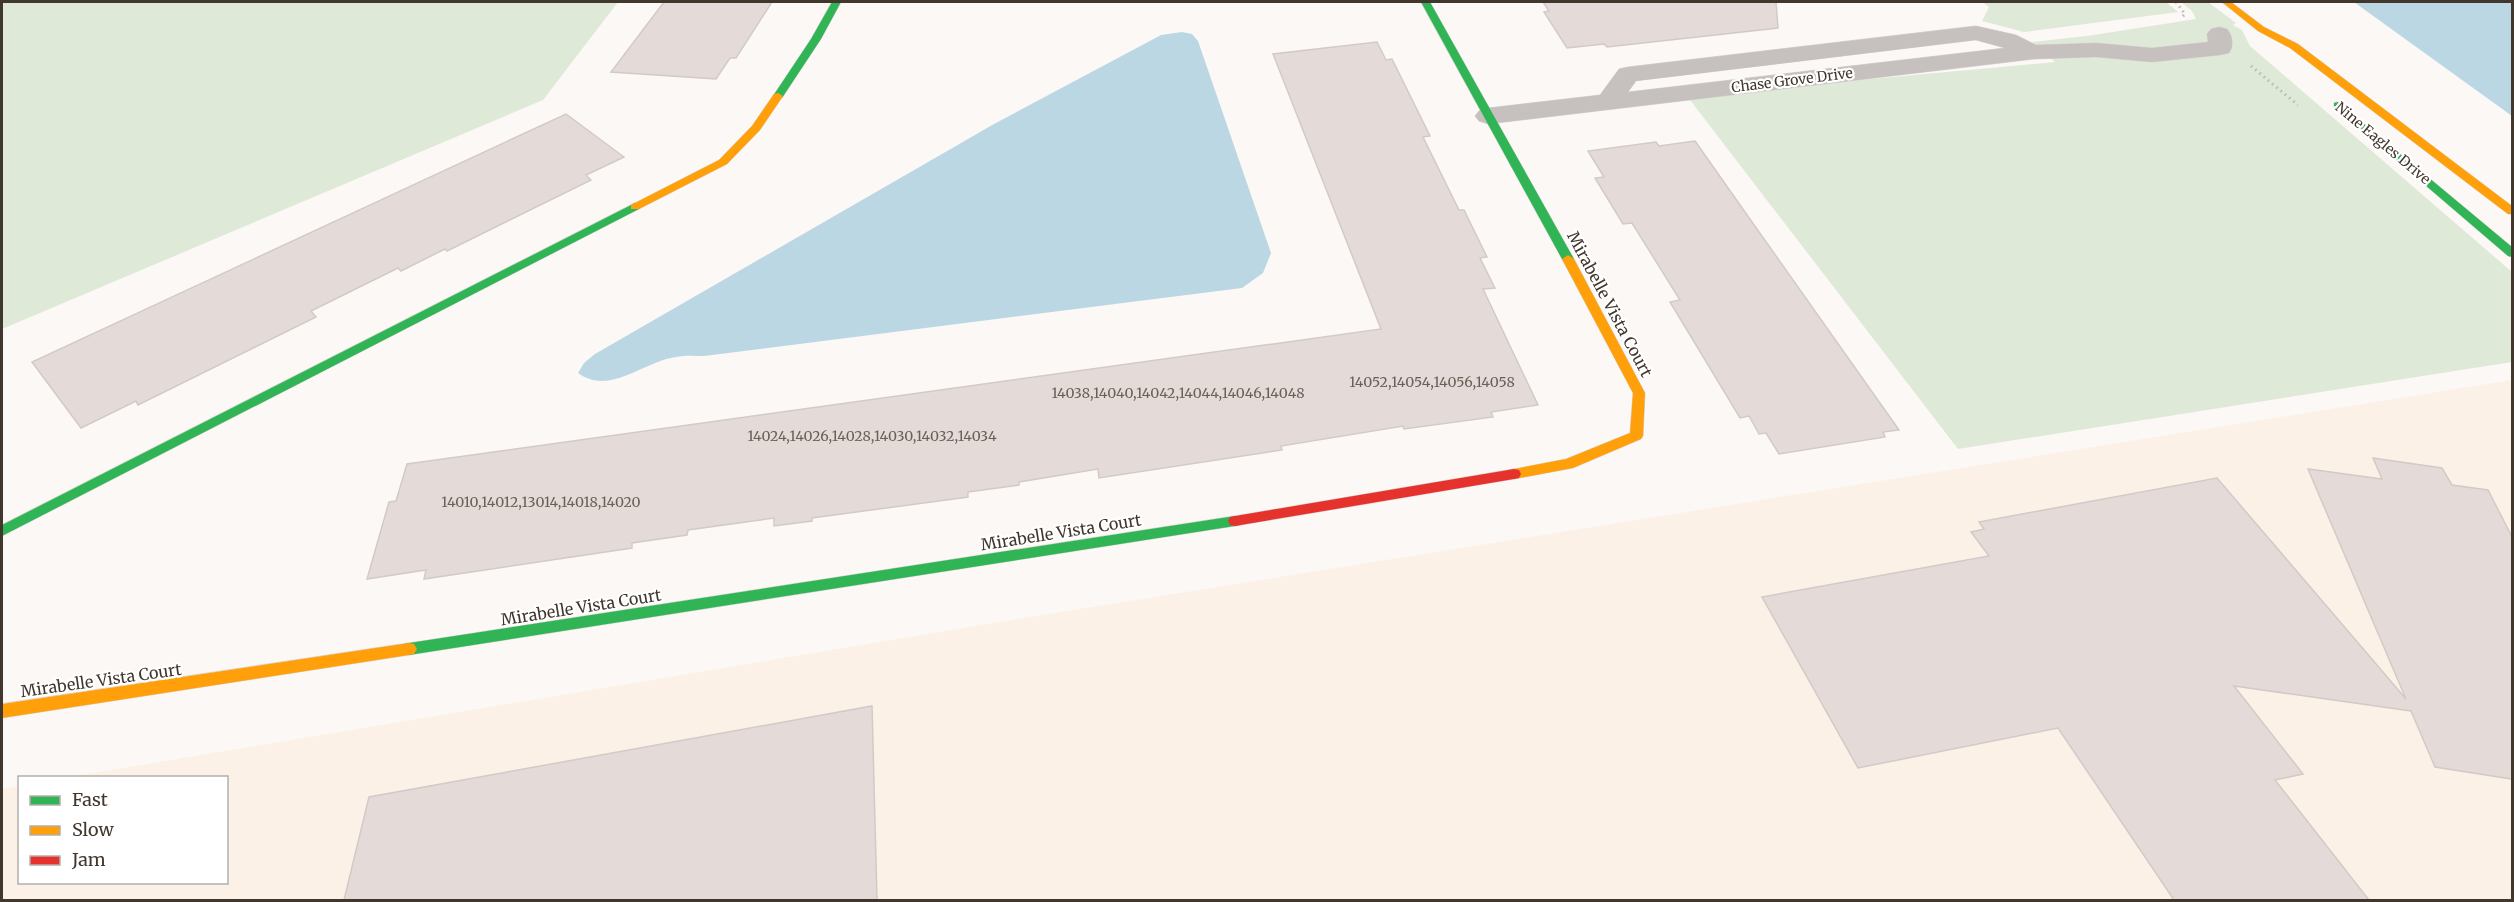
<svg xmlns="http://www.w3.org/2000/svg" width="2514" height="902" viewBox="0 0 2514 902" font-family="Merriweather,serif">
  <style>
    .education { fill: #fcf1e7 }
    .green { fill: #dfe9d8 }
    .water { fill: #bcd7e4 }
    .building { fill: #e4dbd8; stroke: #d3cac7; stroke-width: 1.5 }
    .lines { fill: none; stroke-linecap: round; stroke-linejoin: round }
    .street-casing { stroke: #d9d5d2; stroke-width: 1 }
    .fast-casing { stroke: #d9d5d2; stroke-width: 1 }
    .slow-casing { stroke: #d9d5d2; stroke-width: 1 }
    .jam-casing { stroke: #d9d5d2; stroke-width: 1 }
    .path { stroke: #bcb7b5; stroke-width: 3; stroke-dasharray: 1.5 4; stroke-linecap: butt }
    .street { fill: #c6c0bf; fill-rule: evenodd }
    .fast { fill: #30b455; fill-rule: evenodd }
    .slow { fill: #ff9f0a; fill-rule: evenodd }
    .jam { fill: #e5322d; fill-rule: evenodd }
    .labels { text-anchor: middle; stroke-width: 4.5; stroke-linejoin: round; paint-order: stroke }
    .far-street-label { font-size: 14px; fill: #41372c; stroke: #fff }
    .number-label { font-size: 14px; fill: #6a6057 }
    .street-label { font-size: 16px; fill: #41372c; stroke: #fff }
  </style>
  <rect width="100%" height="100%" fill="#fbf8f6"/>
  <path class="education" d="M2512,380V900H2V789L19,786L20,882H226V778L69,777L1036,616Z"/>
  <path class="green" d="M2,2H618L543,100L2,329Z
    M1982,2H2166L2178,12L2024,32L1982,21L1989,7Z
    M2181,2H2208L2236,23L2233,25L2242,30L2250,46L2512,272V362L1958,449L1687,96L2055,62L2032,42L2087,36L2196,19L2192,11Z"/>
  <path class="water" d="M2354,2H2512V116L2365,10Z
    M1182,32L1192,34L1198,41L1271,253L1263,273L1242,288L704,356C695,356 685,355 676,357C642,362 610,396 578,373L584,363L595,354L994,124L1161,35Z"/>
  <path class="building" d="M664,2H772L736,58H730L716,79L611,72Z
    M1543,2H1776L1778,28L1607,47L1604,44L1567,48L1544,12L1549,11Z
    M1377,42L1386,60L1392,59L1430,136L1423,137L1459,210H1464L1487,257L1480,258L1495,288L1483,289L1538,405L1491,412L1493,417L1404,429L1403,426L1281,446L1282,450L1099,478L1098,469L1019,482V485L968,492V497L812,518V521L774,526V518L688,530L687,535L632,543V548L424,579L426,570L367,579L389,502L396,501L407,464L1381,329L1273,54Z
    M566,114L624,157L586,175L591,180L447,251L445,249L401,271L398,268L311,311L316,317L138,405L136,401L81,428L32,362Z
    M1695,141L1752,222L1899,430L1883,432L1885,437L1779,454L1766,433L1759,434L1749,416L1740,418L1670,302L1680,300L1632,223L1623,224L1595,178L1604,177L1588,151L1656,142L1659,146Z
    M2373,458L2442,468L2452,485L2488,490L2512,537V779L2435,767L2411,711L2234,686L2303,774L2275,780L2369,900H2174L2058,728L1858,768L1762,597L1989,556L1971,532L1984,529L1979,522L2217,478L2406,699L2308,469L2382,479Z
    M872,706L877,900H344L369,797Z"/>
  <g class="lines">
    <g class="street-casing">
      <path id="street" d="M1976,26L2016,35L2036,45L2096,43L2152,48L2208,42L2207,34L2211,29L2219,27L2227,29C2233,36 2234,46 2229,53L2220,55L2152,62L2096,57L2034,59L1488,124L1479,121L1475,116L1479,111L1488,108L1600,95L1619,69L1628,67ZM1976,40L2005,48L1628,92L1636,81Z"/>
    </g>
    <g class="fast-casing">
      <path id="fast" d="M832,2H841L821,39L782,98H774L773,96L811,39Z
        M1421,2H1430L1574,259L1572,262H1564L1562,259Z
        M2338,102L2512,247V257L2508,256L2334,107V103Z
        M635,203L641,207L639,209L2,536V525Z
        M1235,516L1240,517L1242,521L1240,525L1235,526L409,655L404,654L401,649L404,644L409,643Z"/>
    </g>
    <g class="slow-casing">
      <path id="slow" d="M2222,2H2231L2264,27L2298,44L2512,206V214H2508L2290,48L2258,31Z
        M778,93L783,96L760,130L727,164L639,209H631V205L719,160L752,126L774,94Z
        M1568,255L1574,259L1645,393L1643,436L1641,439L1573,468L1514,479L1509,478L1507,474L1509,470L1566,459L1630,433L1633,393L1562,259Z
        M409,643L414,644L417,649L414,654L409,655L2,718V704Z"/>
    </g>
    <g class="jam-casing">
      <path id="jam" d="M1514,469L1519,470L1521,474L1519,478L1514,479L1235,526L1230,525L1228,521L1230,517L1235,516Z"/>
    </g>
    <path class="path" d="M2176,2L2185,14L2181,18
      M2251,66L2298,105"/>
    <use href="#street" class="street"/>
    <use href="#fast" class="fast"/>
    <use href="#slow" class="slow"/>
    <use href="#jam" class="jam"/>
  </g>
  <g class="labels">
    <g class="far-street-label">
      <text transform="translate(1792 80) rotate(-7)" y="5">Chase Grove Drive</text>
      <text transform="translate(2383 143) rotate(40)" y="5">Nine Eagles Drive</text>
    </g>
    <g class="number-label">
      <text x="1432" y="387">14052,14054,14056,14058</text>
      <text x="1178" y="398">14038,14040,14042,14044,14046,14048</text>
      <text x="872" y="441">14024,14026,14028,14030,14032,14034</text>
      <text x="541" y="507">14010,14012,13014,14018,14020</text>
    </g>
    <g class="street-label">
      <text transform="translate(1610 304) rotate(62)" y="6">Mirabelle Vista Court</text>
      <text transform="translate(1061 532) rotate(-9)" y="6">Mirabelle Vista Court</text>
      <text transform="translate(581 607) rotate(-9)" y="6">Mirabelle Vista Court</text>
      <text transform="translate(101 680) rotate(-8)" y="6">Mirabelle Vista Court</text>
    </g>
  </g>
  <rect width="2514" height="902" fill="none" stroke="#41372c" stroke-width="6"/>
  <rect x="18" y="776" width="210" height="108" fill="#ffffff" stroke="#b3afab" stroke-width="1.5"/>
  <rect x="30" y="796" width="30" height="9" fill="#30b455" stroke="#b3afab" stroke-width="1.5"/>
  <text x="72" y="806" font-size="18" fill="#41372c">Fast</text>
  <rect x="30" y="826" width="30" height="9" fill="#ff9f0a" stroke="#b3afab" stroke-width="1.5"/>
  <text x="72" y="836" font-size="18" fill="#41372c">Slow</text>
  <rect x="30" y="856" width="30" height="9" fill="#e5322d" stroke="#b3afab" stroke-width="1.5"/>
  <text x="72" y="866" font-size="18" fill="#41372c">Jam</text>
</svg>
